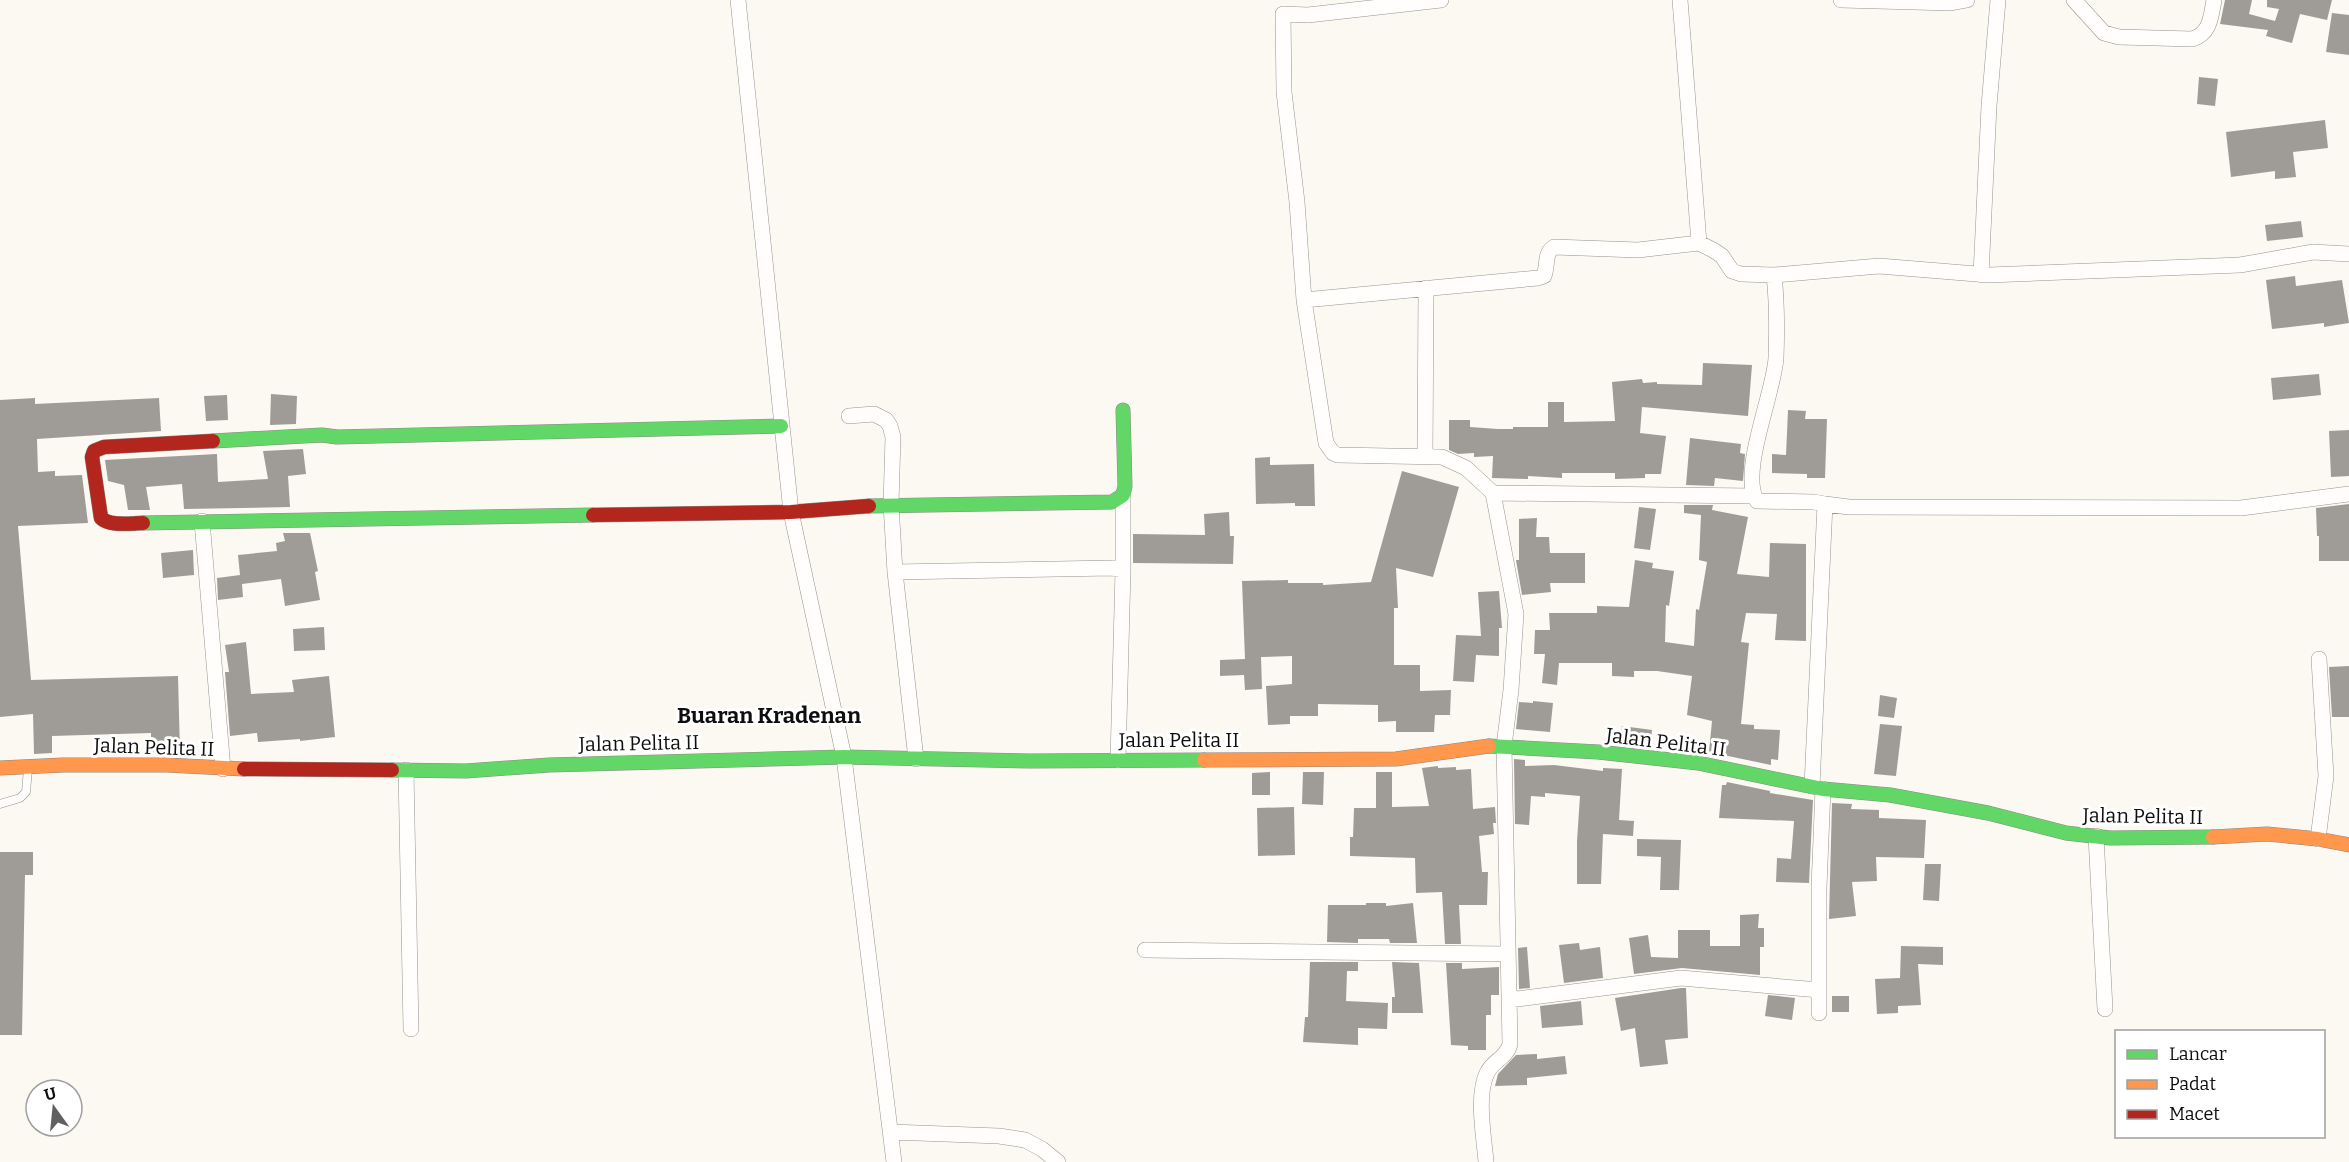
<svg xmlns="http://www.w3.org/2000/svg" width="2349" height="1162" viewBox="0 0 2349 1162" font-family="Bitter,serif">
  <style>
    .building { fill: #9f9c98 }
    .lines { fill: none; stroke-linecap: round; stroke-linejoin: round }
    .lane-casing { stroke: #959491; stroke-width: 9 }
    .street-casing { stroke: #959491; stroke-width: 16 }
    .fast-casing { stroke: #8c8a87; stroke-width: 15 }
    .slow-casing { stroke: #8c8a87; stroke-width: 15 }
    .jam-casing { stroke: #8c8a87; stroke-width: 15 }
    .lane { stroke: #fffefd; stroke-width: 8 }
    .street { stroke: #fffefd; stroke-width: 15 }
    .fast { stroke: #63d668; stroke-width: 14 }
    .slow { stroke: #ff974d; stroke-width: 14 }
    .jam { stroke: #b3261e; stroke-width: 14 }
    .labels { text-anchor: middle; stroke-width: 6; stroke-linejoin: round; paint-order: stroke }
    .street-label { font-size: 20px; fill: #0e0e0e; stroke: #fff }
    .quarter-label { font-size: 22px; font-weight: bold; fill: #0e0e0e; stroke: #fff }
  </style>
  <rect width="100%" height="100%" fill="#fcf9f2"/>
  <path class="building" d="M2225,0H2252L2249,14L2275,21L2279,9L2267,7V0H2332L2327,20L2300,14L2292,43L2266,36L2268,30L2220,24Z
    M2332,13L2349,15V55L2326,52Z
    M2199,77L2218,79L2215,106L2197,104Z
    M2325,120L2328,148L2293,152L2296,177L2275,179V171L2231,177L2226,132Z
    M2301,221L2303,237L2267,241L2265,225Z
    M2295,276L2296,286L2342,280L2349,323L2324,327V323L2272,329L2266,280Z
    M1703,363L1752,365L1748,416L1642,407L1640,433L1666,436L1661,474H1645V478L1615,479V473H1562V478L1528,476V479L1492,478L1493,456L1474,457V453L1458,454L1449,450V420H1470V427L1498,429H1513V427H1548V402H1564V422L1615,421L1612,382L1642,379L1643,383L1657,382V384L1702,385Z
    M2319,374L2321,395L2273,400L2271,378Z
    M271,394L297,396L296,424L270,425Z
    M227,395L228,420L206,421L204,396Z
    M35,398V404L159,398L161,431L37,439L38,472L55,471V476L82,475L88,523L18,526L31,680L178,676L180,752H151V733L52,736V753L34,754L33,714L0,717V400Z
    M1788,410L1806,411L1805,419H1827L1825,478H1807V474L1772,473V454L1786,455Z
    M2349,430V476L2331,477L2329,431Z
    M1690,438L1741,444L1740,453L1745,454L1743,481L1715,478L1714,486L1686,485Z
    M303,449L306,474L288,476L290,507L184,509L182,484L146,487L150,510H128L124,485L108,481L105,460L217,454L218,482L268,479L263,451Z
    M1270,457V465L1314,464L1315,506H1295V503L1256,504L1255,458Z
    M1402,471L1459,487L1433,577L1396,568L1398,608H1394V665H1420V691L1451,690L1450,715H1435L1434,732H1396V721L1378,722V705L1318,704V716H1290V724L1268,725L1266,686L1292,684V656L1261,657L1262,689L1245,690L1244,675L1220,676V660L1245,659L1242,581L1288,580V583H1323V585L1371,582Z
    M2349,504V561H2319V536H2317L2316,508Z
    M1684,505H1713L1712,510L1748,517L1737,574L1769,577L1770,543L1806,544V641L1775,640L1777,614L1746,613L1741,642L1749,643L1741,724L1754,725V729L1780,730L1778,760L1771,759V765L1709,752L1712,721L1687,715L1692,676L1657,671H1634V677L1612,676V663H1559L1557,685L1542,683L1545,654H1534L1535,630H1550L1549,613H1597V606L1629,607L1635,560L1653,563L1652,568L1674,571L1669,606L1666,605L1665,642L1694,646L1696,609L1699,610L1707,562L1699,560L1701,515L1684,513Z
    M1639,507L1656,509L1650,550L1634,548Z
    M1229,512L1230,536H1234L1233,564L1133,563V534L1205,535L1204,514Z
    M1537,518L1536,537H1549L1550,553H1585V583H1550L1551,592L1522,595L1516,560H1519V519Z
    M283,533H310L318,571L315,572L320,600L285,606L281,579L242,584L243,597L218,600L217,578L240,575L238,555L277,551L276,543L285,541Z
    M193,550L194,575L163,578L161,553Z
    M1499,591L1502,628H1499V656L1476,655L1474,682L1453,681L1456,635L1481,636L1478,592Z
    M324,627L325,650L294,651L293,629Z
    M246,642L251,694L294,692L292,680L329,676L335,737L300,741V739L258,742L257,733L230,736L225,672H229L225,645Z
    M2349,666V717H2332L2329,667Z
    M1880,695L1897,698L1894,718L1878,716Z
    M1533,701L1553,703L1550,732L1516,729L1519,702L1533,703Z
    M1880,724L1902,726L1896,776L1874,774Z
    M1622,726L1652,730L1650,745L1620,742Z
    M1514,759L1525,760V766L1554,765L1603,771V768L1622,769L1619,820L1634,821L1633,836L1603,834L1601,884H1577V841L1580,796L1545,793V797L1531,796L1529,825L1515,824Z
    M1438,766V768L1456,767V770L1471,769L1473,809L1495,807L1496,823H1493L1494,834L1479,836L1482,872H1488L1487,905H1459L1461,944H1445L1442,892L1416,893L1415,858L1350,856V837H1353L1354,808H1376V772H1392V807L1429,806L1422,768Z
    M1270,772V795H1252V773Z
    M1303,772H1324L1323,805L1302,804Z
    M1727,782L1770,791V793L1813,800L1809,883L1776,882L1777,858L1791,859L1794,821L1719,818L1722,785H1726Z
    M1832,803L1852,804L1851,809L1879,810V818L1926,820L1924,858L1876,857L1877,881L1852,882L1856,916L1829,919Z
    M1294,807L1295,855L1258,856L1257,808Z
    M1637,839L1681,840L1679,890H1660L1661,857L1637,856Z
    M0,852H33V875H25L22,1035H0Z
    M1925,864H1941L1939,901L1923,900Z
    M1366,903H1386V906L1413,903L1417,943H1390L1389,939H1358V943L1327,942L1328,905H1366Z
    M1759,914L1758,928H1764V947H1760V975L1682,968L1634,974L1629,938L1648,935L1651,957L1678,958V930H1710V946H1740V915Z
    M1579,943L1580,950L1600,947L1603,978L1564,983L1559,945Z
    M1901,946L1943,947V965L1918,964L1921,1005L1898,1006V1013L1877,1014L1875,979L1900,978Z
    M1527,947L1530,988L1519,989L1518,948Z
    M1310,962H1358V971H1347L1346,1001L1388,1003L1387,1029L1358,1028V1045L1303,1042L1305,1017H1308Z
    M1392,962L1419,963L1423,1013H1392V997H1395Z
    M1446,963H1462V969L1499,967V995H1491V1015H1486V1050H1468V1046L1451,1045Z
    M1681,988H1686L1688,1038L1665,1040L1668,1064L1640,1067L1635,1028L1621,1031L1615,998Z
    M1768,995L1795,998L1792,1020L1765,1016Z
    M1832,996H1849V1012H1832Z
    M1581,1001L1583,1025L1542,1028L1540,1006Z
    M1537,1054V1059L1565,1056L1567,1074L1527,1078V1085L1495,1086L1498,1074L1516,1055Z"/>
  <g class="lines">
    <g class="lane-casing">
      <path id="lane" d="M0,804L20,798L26,792L28,769"/>
    </g>
    <g class="street-casing">
      <path id="street" d="M738,0L791,512L844,757L894,1162
        M1441,0L1308,15L1283,14L1284,92L1297,202L1304,300L1326,443L1333,453L1338,455L1442,457L1466,468L1493,493L1516,614L1511,690L1504,746L1510,1044C1507,1058 1493,1060 1487,1073C1476,1096 1484,1136 1486,1162
        M1680,0L1699,243L1713,250L1722,256L1732,271L1741,274L1774,275L1879,266L1989,275L2240,265L2313,252L2349,254
        M1841,0L1951,3L1967,0
        M2074,0L2104,33L2119,37L2192,39C2210,34 2211,17 2214,0
        M1774,275C1777,302 1777,331 1776,358C1774,393 1739,473 1757,501L1814,502L1825,504
        M1981,275L1989,106L1998,0
        M1304,300L1538,278L1544,276C1548,266 1544,253 1554,247L1638,250L1699,243
        M849,416L874,414L886,420L890,426L893,437L891,504L895,572
        M1425,457L1426,288
        M1493,493L1754,496
        M1123,495V570
        M202,521L223,769
        M916,759L895,572L1112,568L1123,570L1118,760
        M406,770L411,1029
        M1812,786L1825,504L1849,507L2241,508L2349,494
        M2096,836L2105,1009
        M2318,839L2326,776L2319,659
        M1145,950L1507,954
        M1509,1000L1681,978L1819,990
        M1819,1013V887L1823,789
        M891,1132L999,1136L1025,1140L1042,1149L1058,1162"/>
    </g>
    <g class="fast-casing">
      <path id="fast" d="M213,441L322,435L337,437L781,426
        M869,506L1112,502L1123,495L1125,486L1123,410
        M143,523L593,515
        M1489,746L1598,752L1698,763L1823,789L1890,795L1988,813L2066,833L2110,838L2213,837
        M392,770L466,771L549,765L844,757L1030,761L1204,760"/>
    </g>
    <g class="slow-casing">
      <path id="slow" d="M1204,760L1396,759L1489,746
        M0,768L63,765H167L244,769
        M2213,837L2267,834L2318,839L2349,845"/>
    </g>
    <g class="jam-casing">
      <path id="jam" d="M593,515L791,512L869,506
        M143,523C131,523 110,527 101,518L92,457L94,451L104,447L213,441
        M244,769L392,770"/>
    </g>
    <use href="#lane" class="lane"/>
    <use href="#street" class="street"/>
    <use href="#fast" class="fast"/>
    <use href="#slow" class="slow"/>
    <use href="#jam" class="jam"/>
  </g>
  <g class="labels">
    <g class="street-label">
      <text x="1179" y="747">Jalan Pelita II</text>
      <text transform="translate(1666 742) rotate(7)" y="7">Jalan Pelita II</text>
      <text transform="translate(639 743) rotate(-1)" y="7">Jalan Pelita II</text>
      <text transform="translate(154 747) rotate(2)" y="7">Jalan Pelita II</text>
      <text transform="translate(2143 816) rotate(1)" y="7">Jalan Pelita II</text>
    </g>
    <g class="quarter-label">
      <text x="769" y="723">Buaran Kradenan</text>
    </g>
  </g>
  <rect x="2115" y="1030" width="210" height="108" fill="#ffffff" stroke="#9f9f9f" stroke-width="1.5"/>
  <rect x="2127" y="1050" width="30" height="9" fill="#63d668" stroke="#9f9f9f" stroke-width="1.5"/>
  <text x="2169" y="1060" font-size="18" fill="#0e0e0e">Lancar</text>
  <rect x="2127" y="1080" width="30" height="9" fill="#ff974d" stroke="#9f9f9f" stroke-width="1.5"/>
  <text x="2169" y="1090" font-size="18" fill="#0e0e0e">Padat</text>
  <rect x="2127" y="1110" width="30" height="9" fill="#b3261e" stroke="#9f9f9f" stroke-width="1.5"/>
  <text x="2169" y="1120" font-size="18" fill="#0e0e0e">Macet</text>
  <g transform="translate(54 1108) rotate(345)"><circle r="28" fill="#ffffff" stroke="#9f9f9f" stroke-width="1.5"/>
  <path d="M0-4.5L10 22L0 15L-10 22Z" fill="#61605e"/>
  <text y="-9" font-size="16" font-weight="bold" text-anchor="middle" fill="#0e0e0e">U</text>
  </g>
</svg>
